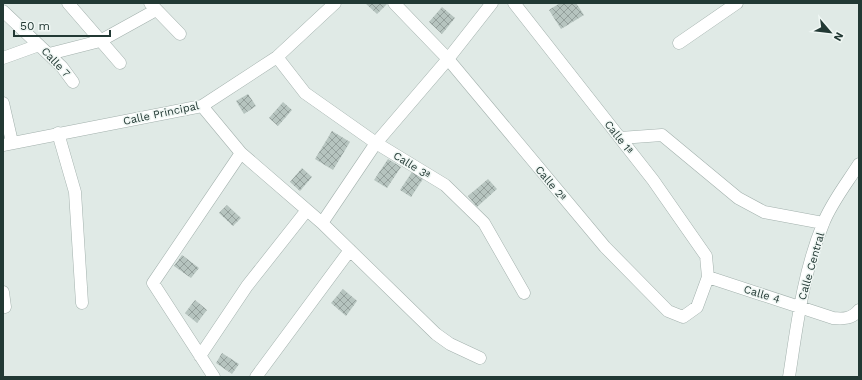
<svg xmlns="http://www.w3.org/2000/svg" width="862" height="380" viewBox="0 0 862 380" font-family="'Work Sans',sans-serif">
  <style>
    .building { fill: url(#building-cross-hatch) }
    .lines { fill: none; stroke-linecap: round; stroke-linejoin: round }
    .minor-casing { stroke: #a3b1ad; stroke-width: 13 }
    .minor { stroke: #fff; stroke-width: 12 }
    .labels { text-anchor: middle; stroke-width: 3; stroke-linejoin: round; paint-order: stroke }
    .street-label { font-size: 11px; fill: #223934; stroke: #f0f7f4 }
  </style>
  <defs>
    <pattern id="building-cross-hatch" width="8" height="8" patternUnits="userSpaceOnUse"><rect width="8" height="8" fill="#b6c4bf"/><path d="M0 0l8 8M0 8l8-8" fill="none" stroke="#94a09c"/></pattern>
  </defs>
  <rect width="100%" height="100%" fill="#e0eae6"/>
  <path class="building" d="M365,3H386L387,4L377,14Z
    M560,3H576L584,15L561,29L549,10Z
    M442,7L455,18L442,34L429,22Z
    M248,94L256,106L244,114L236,101Z
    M283,102L292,110L278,126L269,118Z
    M332,131L350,142L333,170L315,159Z
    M388,159L401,167L387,188L374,180Z
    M302,168L312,177L300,191L290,182Z
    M412,172L423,179L411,197L400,190Z
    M488,179L497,189L477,207L468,196Z
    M227,205L241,218L233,226L219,213Z
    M182,255L199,268L191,278L174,266Z
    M343,289L357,301L346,316L331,303Z
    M195,300L207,310L197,323L185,313Z
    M222,353L239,364L232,374L216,363Z"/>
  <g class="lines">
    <g class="minor-casing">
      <path id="minor" d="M68,3L120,63
        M150,3L180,34
        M394,3L448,59L605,247L668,311L683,317L697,307L708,277L706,256L653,180L514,3
        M3,11L62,67L73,82
        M679,43L737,3
        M49,54L100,41L156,10
        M277,57L305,93L376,143L445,185L484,223L524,293
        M3,58L39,45
        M3,103L12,142
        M202,106L241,153L322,223L436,334L450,344L480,358
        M58,133L75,192L82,303
        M620,138L662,135L738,198L764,212L823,223
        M3,145L202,106L277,57L335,3
        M322,223L376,143L448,59L492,3
        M708,277L833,318C843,319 852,319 859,310
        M3,292L5,307
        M200,356L247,286L307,210
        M214,377L153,283L241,153
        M256,377L350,250
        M789,377C797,325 803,273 823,224C831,203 847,183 859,164"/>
    </g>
    <use href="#minor" class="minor"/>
  </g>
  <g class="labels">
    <g class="street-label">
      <text transform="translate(56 62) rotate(47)" y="4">Calle 7</text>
      <text transform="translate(161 113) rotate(-12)" y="4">Calle Principal</text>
      <text transform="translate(619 137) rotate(52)" y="4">Calle 1ª</text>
      <text transform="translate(412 165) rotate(32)" y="4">Calle 3ª</text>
      <text transform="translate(551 183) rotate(50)" y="4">Calle 2ª</text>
      <text transform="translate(811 266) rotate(-74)" y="4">Calle Central</text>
      <text transform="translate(762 294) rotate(17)" y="4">Calle 4</text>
    </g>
  </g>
  <rect width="862" height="380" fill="none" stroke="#223934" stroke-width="8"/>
  <g transform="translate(830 32) rotate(118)" stroke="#f0f7f4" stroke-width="3" paint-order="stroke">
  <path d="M0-3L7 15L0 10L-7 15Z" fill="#223934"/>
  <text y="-6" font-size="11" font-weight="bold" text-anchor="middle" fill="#223934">N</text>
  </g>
  <path d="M14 30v6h96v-6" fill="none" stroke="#223934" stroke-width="2"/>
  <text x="20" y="30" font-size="12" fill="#223934" stroke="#f0f7f4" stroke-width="3" paint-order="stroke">50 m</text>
</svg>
